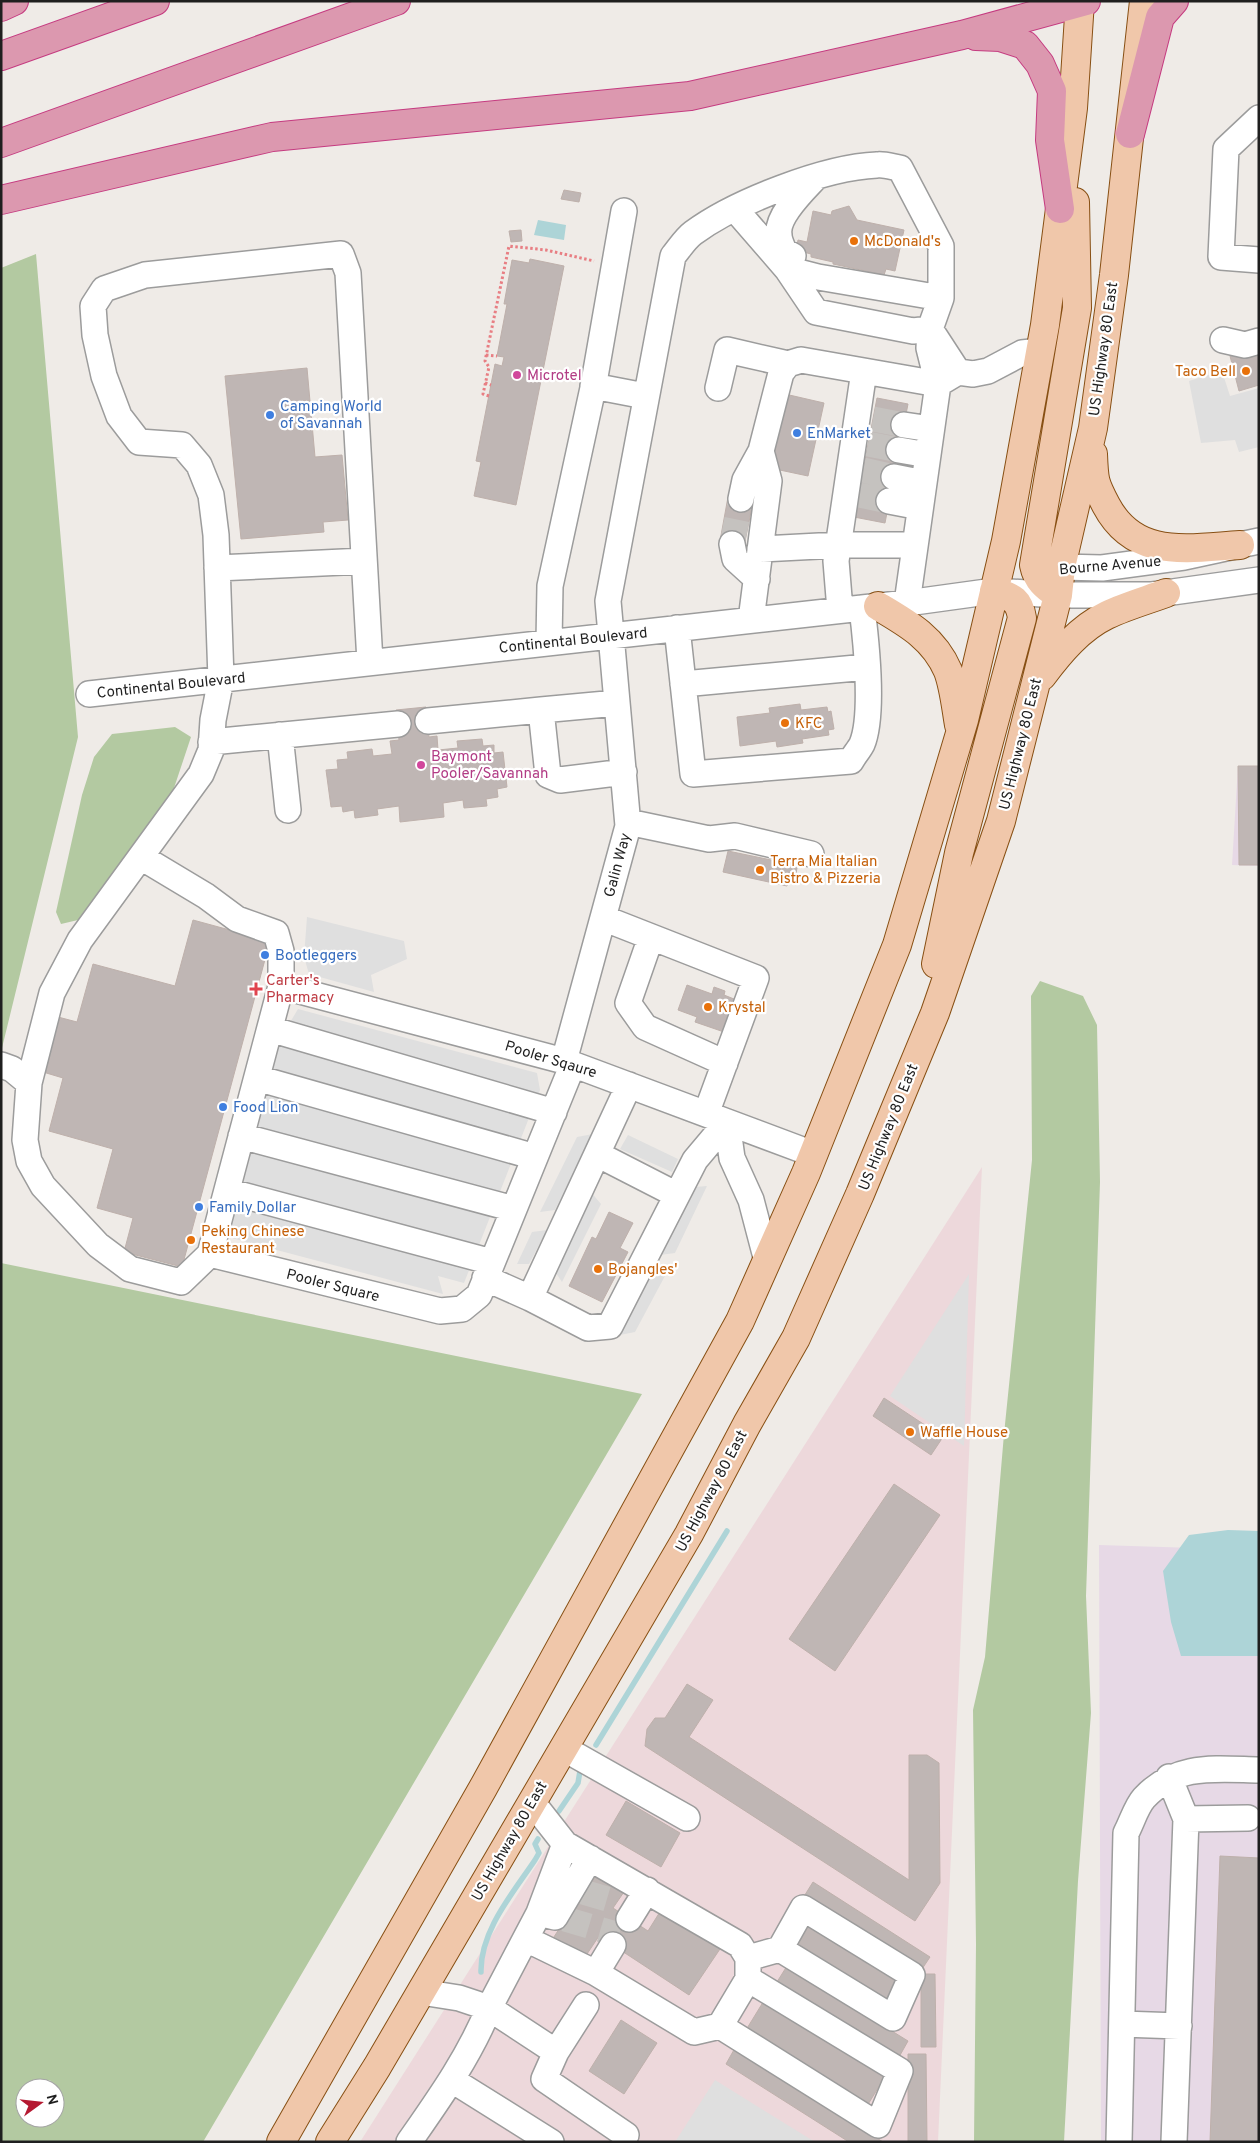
<svg xmlns="http://www.w3.org/2000/svg" width="1260" height="2143" viewBox="0 0 1260 2143" font-family="Overpass,sans-serif">
  <style>
    .commercial { fill: #edd8db }
    .industrial { fill: #e7d9e6 }
    .forest { fill: #b3c9a1; fill-rule: evenodd }
    .parking { fill: #dfdfdf }
    .water { fill: #add4d7 }
    .lines { fill: none; stroke-linecap: round; stroke-linejoin: round }
    .stream { stroke: #add4d7; stroke-width: 5.5 }
    .building { fill: #bfb6b4; stroke: #beb0ab }
    .minor-tunnel { stroke: #c5c2bf; stroke-width: 25; stroke-dasharray: 25 12; stroke-linecap: butt }
    .minor-casing { stroke: #9c9c9c; stroke-width: 28 }
    .major-casing { stroke: #874f13; stroke-width: 30 }
    .highway-casing { stroke: #c53b80; stroke-width: 30 }
    .path { stroke: #e87e83; stroke-width: 3; stroke-dasharray: 2.5 2.5; stroke-linecap: butt }
    .minor { stroke: #fff; stroke-width: 25 }
    .major { stroke: #f0c7aa; stroke-width: 28 }
    .highway { stroke: #dc98af; stroke-width: 28 }
    .food-dot { fill: #e8710a; stroke: #fff; stroke-width: 2 }
    .hotel-dot { fill: #d1479c; stroke: #fff; stroke-width: 2 }
    .shop-dot { fill: #3f7fe0; stroke: #fff; stroke-width: 2 }
    .health-dot { fill: #e0444e; stroke: #fff; stroke-width: 2 }
    .labels { text-anchor: middle; stroke-width: 4.5; stroke-linejoin: round; paint-order: stroke }
    .food-label { font-size: 15px; fill: #c56008; stroke: #fff; text-anchor: start }
    .street-label { font-size: 15px; fill: #1f1f1f; stroke: #fff }
    .hotel-label { font-size: 15px; fill: #b23c85; stroke: #fff; text-anchor: start }
    .shop-label { font-size: 15px; fill: #366cbe; stroke: #fff; text-anchor: start }
    .health-label { font-size: 15px; fill: #be3a42; stroke: #fff; text-anchor: start }
  </style>
  <rect width="100%" height="100%" fill="#efebe7"/>
  <path class="commercial" d="M982,1167L938,2142H360L486,1944Z"/>
  <path class="industrial" d="M1238,766L1259,767V866L1232,865Z
    M1099,1545L1259,1550V2142H1101Z"/>
  <path class="forest" d="M36,254L78,737L1,1052V268Z
    M175,727L191,737L170,800L94,902L78,920L61,924L56,912L82,795L94,757L112,734Z
    M1040,981L1083,996L1097,1025L1100,1182L1086,1596L1091,1713L1078,1881L1064,2142H974L976,1944L973,1710L985,1657L1004,1434L1032,1160L1031,996Z
    M1,1263L642,1394L203,2142H1ZM25,2088H55V2118H25Z"/>
  <path class="parking" d="M1222,371L1230,396L1259,388V447L1239,452L1235,440L1201,443L1189,381Z
    M307,917L404,941L407,959L371,975L374,992L309,974L304,957Z
    M298,1009L537,1073L540,1090L464,1283L438,1276L443,1294L224,1236L276,1046Z
    M593,1134L555,1210L540,1212L577,1137Z
    M628,1135L678,1159L672,1172L620,1149Z
    M707,1186L675,1253L660,1255L695,1187Z
    M590,1191L601,1204L562,1282L554,1270Z
    M547,1230L529,1264H517L532,1232Z
    M666,1274L635,1332L620,1335L650,1277Z
    M969,1274L964,1446L890,1396Z
    M715,2080L815,2142H675Z"/>
  <path class="water" d="M538,220L566,225L564,240L534,235Z
    M1228,1530L1259,1531V1656H1181L1171,1622L1163,1571L1189,1535Z"/>
  <g class="lines">
    <path class="stream" d="M596,1745L727,1531
      M559,1811L578,1783L580,1771
      M481,1972C480,1931 513,1893 535,1860L539,1853L535,1844L538,1839"/>
  </g>
  <path class="building" d="M564,190L581,193L579,202L561,199Z
    M849,206L857,220L904,230L895,271L886,269L884,275L833,264V262L811,257V254L796,250L798,240L807,242L813,211L831,215L832,211Z
    M521,230L522,241L511,242L509,231Z
    M530,259L564,266L516,505L474,496L481,462L476,461L495,364L502,366L504,357L497,356L507,304H504L512,260L529,263Z
    M1259,348V385L1239,391L1230,356Z
    M307,368L315,457L342,455L348,520L323,522L324,532L241,539L225,376Z
    M785,394L824,403L808,476L775,469L771,463Z
    M877,398L908,404L885,523L854,517Z
    M728,497L753,502L744,546L720,541Z
    M800,704L801,710L827,707L828,712L831,711L834,729L828,730L829,735L802,739L803,743L777,747L776,741L740,746L737,717L770,713L769,708Z
    M426,707L429,737L437,736L438,750L458,748L457,741L482,739L483,746L494,745V753L503,752L507,787L497,789L498,797L486,799L487,806L464,808L463,800L443,803L444,817L400,822L399,806L377,809L378,815L355,818L354,810L343,812L342,806L331,807L326,770L338,769L337,760L348,759L347,752L372,749L373,756L392,754L390,741L399,740L396,710Z
    M1238,766H1259V865H1239Z
    M728,851L776,861L777,858L793,861L792,866L797,868L794,884L788,883L787,886L723,872Z
    M193,920L270,941L182,1267L124,1252L133,1218L97,1208L113,1149L49,1131L63,1078L43,1072L58,1017L77,1022L93,964L175,986Z
    M687,985L712,994L714,987L725,991L724,995L739,1001L727,1033L695,1022L697,1017L678,1010Z
    M609,1212L633,1223L620,1248L628,1252L602,1302L569,1286L592,1237L596,1239Z
    M884,1398L943,1437L931,1455L873,1416Z
    M894,1484L940,1515L835,1671L789,1639Z
    M687,1684L713,1700L689,1737L909,1880V1755H927L939,1763L940,1883L915,1921L645,1746L647,1729L655,1718H665Z
    M626,1801L680,1833L661,1867L606,1835Z
    M1220,1856L1259,1858V2142H1210Z
    M599,1867L628,1886L613,1908L648,1931L663,1907L722,1946L689,1995L599,1936L583,1960L552,1940Z
    M813,1882L930,1957L920,1972L803,1898Z
    M808,1923L899,1981L884,2006L793,1948Z
    M787,1966L908,2041L899,2057L777,1982Z
    M921,1974H935L936,2047H921Z
    M765,1999L886,2075L867,2106L746,2030Z
    M621,2020L657,2043L624,2094L589,2071Z
    M735,2048L883,2142H849L726,2064Z
    M908,2054H926L927,2142H908Z"/>
  <g class="lines">
    <path class="minor-tunnel" d="M873,419L904,425
      M868,444L899,450
      M863,470L894,477
      M859,495L889,501
      M732,544L741,499
      M583,1892L617,1902
      M565,1919L619,1935"/>
    <g class="minor-casing">
      <path id="minor" d="M1259,118L1226,149L1221,257L1259,260
        M735,209L787,269L818,277L941,298
        M793,256L784,251C782,246 779,240 779,235C776,216 803,191 815,178
        M1223,340L1245,345L1259,341
        M593,386L645,396
        M718,388L727,350L788,364
        M904,425L931,429
        M899,450L928,455
        M894,477L924,483
        M741,499L745,480L761,451
        M889,501L920,507
        M732,544L735,559L757,579
        M760,549L838,545H915
        M217,568L364,561
        M1043,573L1061,567L1102,568L1184,557L1259,541
        M907,603L938,384L958,372L973,374L988,371L1022,353L1040,351
        M840,610L836,561L864,371
        M751,620L769,481L761,451L781,373L788,364L801,360L938,384L929,348L930,329L913,331L816,312L787,269
        M677,628L693,774L851,761C854,755 859,750 862,744C874,715 866,640 862,608
        M549,642L550,586L593,388L624,211
        M683,684L867,667
        M89,694L907,603L994,591L1058,595H1151L1259,580
        M617,703L541,710L548,775L560,780L624,772
        M428,721L541,710
        M280,735L288,810
        M211,742L398,724
        M628,822L709,839L735,836L811,854
        M141,857L206,896L237,919L276,933L281,951V986L210,1254L440,1311L462,1309L479,1295L573,1064
        M603,918L756,978L706,1114
        M651,937L628,1003L645,1027L725,1063
        M281,986L564,1061L813,1154
        M270,1029L554,1112
        M564,1061L628,826L608,601L673,256C679,249 685,239 693,233C735,202 825,167 877,165C884,164 893,167 900,168L941,246V298L930,329L958,372
        M1,1065L12,1069L29,1083
        M257,1078L535,1157
        M629,1085L530,1298L588,1328L610,1326L695,1160L727,1122
        M727,1122L732,1158L751,1200L767,1261
        M241,1136L514,1209
        M597,1154L677,1195
        M227,1191L492,1262
        M210,1254L181,1282L130,1269L98,1245L43,1186L29,1161L25,1140L29,1083L52,993L80,940L201,774L211,750L213,720L221,679L216,535L211,495L199,465L182,445L139,442L119,416L104,376L95,335L93,306L104,289L145,275L341,254L348,273L370,662
        M485,1278L530,1298
        M563,1748L687,1818
        M1169,1777L1186,1819L1174,2142
        M1186,1819L1248,1818
        M539,1913L555,1917L590,1858
        M629,1919L647,1890
        M526,1939L596,1973L694,2032L720,2026L748,1979V1958L740,1945L565,1844
        M748,1958L780,1949L893,2018L912,1975L803,1908L780,1949
        M596,1973L613,1945
        M421,1992L459,1998L489,2008L539,1913L565,1844L532,1802
        M1122,2024L1179,2026
        M720,2026L878,2125L900,2071L748,1979
        M556,2052L586,2005
        M452,2080L551,2142
        M409,2142C439,2099 469,2057 489,2008L556,2052L544,2079L626,2135
        M1119,2142L1126,1833C1132,1822 1136,1807 1144,1798C1177,1763 1214,1769 1259,1770"/>
    </g>
    <g class="major-casing">
      <path id="major" d="M1093,454C1094,480 1094,482 1106,505C1135,560 1188,548 1240,545
        M1058,595C1045,587 1037,580 1034,565L1077,308L1075,202
        M878,606C907,623 934,638 948,671C954,687 956,708 959,725
        M1042,676C1060,652 1080,628 1107,615C1126,606 1147,600 1166,593
        M936,964L959,853L1022,618C1019,598 1011,597 994,591
        M281,2142L483,1788L740,1321L806,1173L897,945L964,720L1006,541L1045,325L1073,108L1080,1
        M330,2142L377,2067L689,1534L747,1424L796,1338L860,1194L935,1013L1001,821L1058,595L1061,567L1093,428L1114,275L1144,1"/>
    </g>
    <g class="highway-casing">
      <path id="highway" d="M1,7L14,1
        M976,36L1000,37L1025,45L1040,64L1052,91L1050,140L1060,209
        M1,56L155,1
        M1130,134L1160,17L1174,1
        M1,143L396,1
        M1,200L272,137L690,96L962,35L1086,1"/>
    </g>
    <path class="path" d="M486,355L497,356
      M485,383L491,385
      M489,396L483,394L489,367L485,361L509,246L546,250L594,261"/>
    <use href="#minor" class="minor"/>
    <use href="#major" class="major"/>
    <use href="#highway" class="highway"/>
  </g>
  <g class="food-dot">
    <circle cx="854" cy="241" r="5"/>
    <circle cx="1246" cy="371" r="5"/>
    <circle cx="785" cy="723" r="5"/>
    <circle cx="760" cy="870" r="5"/>
    <circle cx="708" cy="1007" r="5"/>
    <circle cx="191" cy="1240" r="5"/>
    <circle cx="598" cy="1269" r="5"/>
    <circle cx="910" cy="1432" r="5"/>
  </g>
  <g class="hotel-dot">
    <circle cx="517" cy="375" r="5"/>
    <circle cx="421" cy="765" r="5"/>
  </g>
  <g class="shop-dot">
    <circle cx="270" cy="415" r="5"/>
    <circle cx="797" cy="433" r="5"/>
    <circle cx="265" cy="955" r="5"/>
    <circle cx="223" cy="1107" r="5"/>
    <circle cx="199" cy="1207" r="5"/>
  </g>
  <path class="health-dot" d="M253.5 981.5h5v5h5v5h-5v5h-5v-5h-5v-5h5z"/>
  <g class="labels">
    <g class="food-label">
      <text x="864" y="246">McDonald's</text>
      <text x="1236" y="376" text-anchor="end">Taco Bell</text>
      <text x="795" y="728">KFC</text>
      <text x="770" y="866">Terra Mia Italian<tspan x="770" dy="17">Bistro &amp; Pizzeria</tspan></text>
      <text x="718" y="1012">Krystal</text>
      <text x="201" y="1236">Peking Chinese<tspan x="201" dy="17">Restaurant</tspan></text>
      <text x="608" y="1274">Bojangles'</text>
      <text x="920" y="1437">Waffle House</text>
    </g>
    <g class="street-label">
      <text transform="translate(1103 349) rotate(-82)" y="5">US Highway 80 East</text>
      <text transform="translate(1110 565) rotate(-5)" y="5">Bourne Avenue</text>
      <text transform="translate(573 640) rotate(-6)" y="5">Continental Boulevard</text>
      <text transform="translate(171 685) rotate(-6)" y="5">Continental Boulevard</text>
      <text transform="translate(1020 744) rotate(-76)" y="5">US Highway 80 East</text>
      <text transform="translate(617 865) rotate(-75)" y="5">Galin Way</text>
      <text transform="translate(551 1059) rotate(17)" y="5">Pooler Sqaure</text>
      <text transform="translate(888 1127) rotate(-68)" y="5">US Highway 80 East</text>
      <text transform="translate(333 1285) rotate(14)" y="5">Pooler Square</text>
      <text transform="translate(711 1491) rotate(-62)" y="5">US Highway 80 East</text>
      <text transform="translate(509 1841) rotate(-60)" y="5">US Highway 80 East</text>
    </g>
    <g class="hotel-label">
      <text x="527" y="380">Microtel</text>
      <text x="431" y="761">Baymont<tspan x="431" dy="17">Pooler/Savannah</tspan></text>
    </g>
    <g class="shop-label">
      <text x="280" y="411">Camping World<tspan x="280" dy="17">of Savannah</tspan></text>
      <text x="807" y="438">EnMarket</text>
      <text x="275" y="960">Bootleggers</text>
      <text x="233" y="1112">Food Lion</text>
      <text x="209" y="1212">Family Dollar</text>
    </g>
    <g class="health-label">
      <text x="266" y="985">Carter's<tspan x="266" dy="17">Pharmacy</tspan></text>
    </g>
  </g>
  <rect width="1260" height="2143" fill="none" stroke="#1f1f1f" stroke-width="5"/>
  <g transform="translate(40 2103) rotate(75)"><circle r="24" fill="#ffffff" stroke="#a5a5a5"/>
  <path d="M0-4L9 19L0 12L-9 19Z" fill="#b51931"/>
  <text y="-8" font-size="14" font-weight="bold" text-anchor="middle" fill="#1f1f1f">N</text>
  </g>
</svg>
